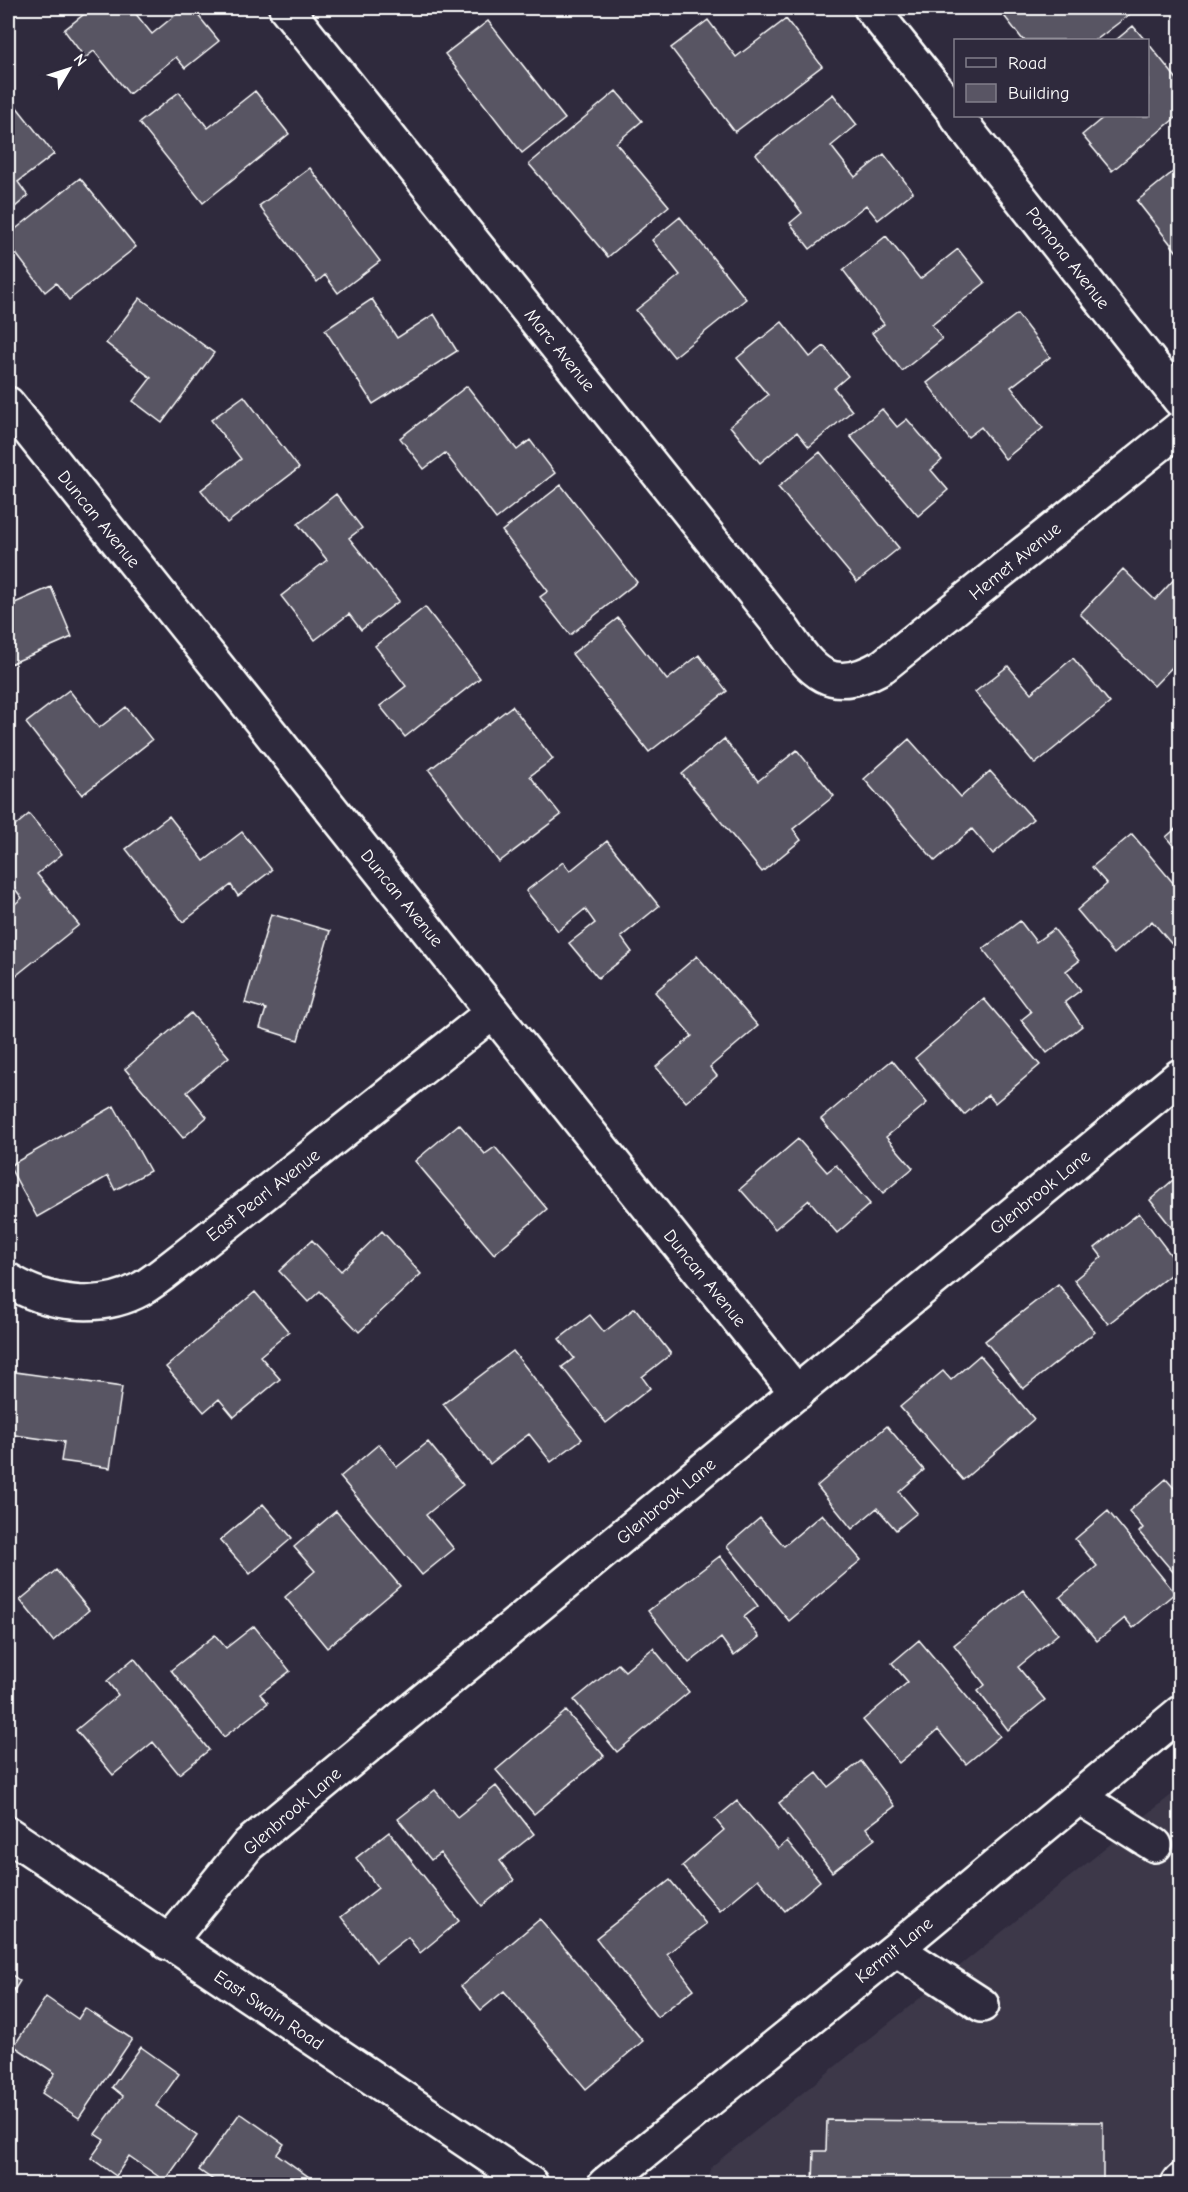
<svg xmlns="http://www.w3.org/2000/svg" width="1188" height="2192" viewBox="0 0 1188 2192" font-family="'Comic Neue',sans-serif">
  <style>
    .built { fill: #3c3749 }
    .building { fill: #595564; stroke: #fff; stroke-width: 1.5 }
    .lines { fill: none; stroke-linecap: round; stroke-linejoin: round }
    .minor-casing { stroke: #fff; stroke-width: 38 }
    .major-casing { stroke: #fff; stroke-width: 38 }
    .minor { stroke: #2f2a3d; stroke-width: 33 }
    .major { stroke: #2f2a3d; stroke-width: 33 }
    .labels { text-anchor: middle; stroke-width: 4.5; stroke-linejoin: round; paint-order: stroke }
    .street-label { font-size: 18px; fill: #fff; stroke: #2f2a3d }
  </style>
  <rect width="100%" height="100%" fill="#2f2a3d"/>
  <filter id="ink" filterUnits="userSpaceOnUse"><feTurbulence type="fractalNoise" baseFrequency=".0167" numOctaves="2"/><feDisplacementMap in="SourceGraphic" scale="12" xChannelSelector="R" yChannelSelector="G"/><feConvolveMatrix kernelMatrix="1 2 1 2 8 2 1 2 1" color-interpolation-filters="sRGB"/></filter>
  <g filter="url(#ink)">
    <path class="built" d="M1180,1788V2184H707L712,2166Z"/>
    <path class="building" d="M92,8H131L152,34L184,8H192L219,41L185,68L176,57L129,94L94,51L85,58L64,30Z
      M998,8H1123L1129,15L1096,40H1023Z
      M786,19L822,66L735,132L671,48L708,20L736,57Z
      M488,21L565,119L522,153L445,54Z
      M1133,26L1145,40H1116Z
      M1148,43L1180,83V114L1112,171L1082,135L1105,116H1148Z
      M255,91L289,134L203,203L139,123L179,92L208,128Z
      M616,91L642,121L616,143L669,206L608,257L529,164Z
      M833,94L857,125L831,146L855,177L884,154L913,192L878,220L866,205L810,249L790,223L802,213L756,154Z
      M8,96L54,154L18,182L28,196L8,213Z
      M1179,167L1180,169V256L1137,201Z
      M310,168L380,261L338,293L325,275L317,282L259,206Z
      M80,178L136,247L69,300L56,283L45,292L8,243V235Z
      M680,217L746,299L674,357L636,310L680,275L652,240Z
      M886,236L920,279L958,249L985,283L932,325L942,339L902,371L872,333L884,324L843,270Z
      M140,298L214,353L162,423L133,401L151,378L106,343Z
      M372,299L397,338L434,314L457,351L373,404L325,330Z
      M1017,314L1050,357L1011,387L1043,428L1005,459L981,427L968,437L927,383Z
      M782,322L810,357L824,346L848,376L834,388L852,411L809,447L797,432L760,463L730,426L768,395L737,358Z
      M467,386L517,450L530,440L555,473L496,519L445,453L424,469L400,438Z
      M244,396L299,468L227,523L201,490L241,459L211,420Z
      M882,409L897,427L907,419L942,460L931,470L948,490L918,516L850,436Z
      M820,452L899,548L857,582L778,487Z
      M561,485L637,582L570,635L540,597L548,591L502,531Z
      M336,494L362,528L349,538L399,601L361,630L349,614L315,640L281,596L327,560L298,524Z
      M1123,569L1155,600L1180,573V659L1154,686L1080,614Z
      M51,587L72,637L8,665V606Z
      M425,607L480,678L405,737L380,706L406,686L375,646Z
      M618,618L667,680L699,655L727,691L649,752L572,654Z
      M1073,658L1110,703L1035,764L975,692L1008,666L1031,693Z
      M69,690L99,728L126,707L152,740L82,795L26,723Z
      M512,706L553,759L530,776L561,815L499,862L429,770Z
      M724,739L758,781L797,750L834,796L793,829L801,840L762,872L682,774Z
      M909,739L961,797L990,771L1033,819L993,854L972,829L935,861L864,779Z
      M29,814L62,854L37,874L79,925L8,982V910L22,898L8,880V832Z
      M169,816L204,861L242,832L272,870L238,896L231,885L183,922L126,849Z
      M1180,825V854L1166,837Z
      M1132,834L1180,891V954L1152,921L1114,954L1077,910L1107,884L1092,867Z
      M607,841L659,906L621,937L632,952L598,978L569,943L595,923L585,909L558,931L526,891L563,862L570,871Z
      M271,914L330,931L298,1040L260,1028L266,1009L245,1003Z
      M1020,921L1036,942L1054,929L1079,961L1066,971L1081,990L1065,1002L1082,1026L1047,1053L1021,1020L1031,1012L983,949Z
      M697,956L758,1026L710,1067L717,1076L686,1102L656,1067L692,1036L655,992Z
      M984,999L1040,1065L995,1103L988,1095L964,1115L915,1058Z
      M191,1013L229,1057L187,1092L207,1117L183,1138L125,1069Z
      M892,1060L927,1103L886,1137L913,1168L883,1193L821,1119Z
      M114,1106L150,1171L115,1190L108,1176L37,1217L9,1166Z
      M459,1124L485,1154L495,1147L547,1209L494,1254L415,1161Z
      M798,1139L827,1172L836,1165L870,1204L837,1233L809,1200L775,1229L740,1189Z
      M1180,1174V1238L1150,1200Z
      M1139,1213L1180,1267L1108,1324L1074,1280L1102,1257L1095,1248Z
      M382,1231L421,1274L359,1332L320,1291L308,1302L279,1271L312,1240L341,1271Z
      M1058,1284L1095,1332L1023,1389L985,1341Z
      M255,1292L289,1332L260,1356L280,1379L234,1417L219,1399L204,1412L166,1367Z
      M635,1308L671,1354L642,1377L650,1388L606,1423L562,1367L574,1358L559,1339L590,1315L604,1332Z
      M513,1351L582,1439L551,1462L529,1434L490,1464L443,1404Z
      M980,1355L1034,1419L963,1480L900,1407L943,1371L951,1380Z
      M8,1371L122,1387L110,1468L61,1461L64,1442L8,1434Z
      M887,1426L924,1470L899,1492L917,1513L896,1530L877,1508L852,1529L817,1486Z
      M428,1442L463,1485L426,1515L454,1549L422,1575L340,1477L379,1444L397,1467Z
      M1166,1479L1180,1495V1580L1139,1532L1143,1528L1129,1511Z
      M263,1504L292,1538L250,1574L220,1540Z
      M336,1511L400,1586L327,1648L285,1597L315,1571L294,1547Z
      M1108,1511L1175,1593L1133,1628L1125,1618L1097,1641L1060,1597L1097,1566L1075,1539Z
      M822,1514L861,1560L789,1621L727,1546L760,1518L784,1546Z
      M720,1556L758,1606L744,1617L759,1637L734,1656L721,1638L689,1663L648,1611Z
      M56,1570L89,1610L53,1641L20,1600Z
      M1023,1590L1058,1634L1018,1667L1045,1700L1008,1730L978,1691L985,1685L954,1645Z
      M254,1626L290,1671L260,1694L268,1703L224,1737L171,1670L215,1635L226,1648Z
      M919,1640L1000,1736L966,1764L938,1730L899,1763L863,1720L908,1682L892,1663Z
      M653,1648L689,1692L617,1752L574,1700L618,1664L625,1671Z
      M134,1658L209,1750L179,1774L153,1742L113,1775L76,1730L118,1695L107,1681Z
      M566,1711L604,1756L534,1814L496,1770Z
      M861,1761L895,1806L866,1828L875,1839L832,1872L779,1803L817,1773L828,1787Z
      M496,1786L534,1834L500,1861L514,1880L482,1906L440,1853L431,1860L398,1819L435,1790L457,1817Z
      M737,1801L778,1849L787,1841L820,1881L785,1911L758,1879L720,1911L682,1866L724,1830L715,1819Z
      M389,1832L459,1921L420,1953L408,1937L376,1962L341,1917L378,1888L356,1858Z
      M670,1880L706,1924L667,1954L694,1989L657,2017L596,1938Z
      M540,1919L643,2041L586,2089L504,1991L481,2010L461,1986Z
      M8,1972L20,1981L8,2000Z
      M46,1997L78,2019L85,2008L132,2039L79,2118L42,2093L55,2073L14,2046Z
      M141,2047L179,2074L156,2106L197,2136L165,2181L129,2156L116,2176L91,2158L104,2140L95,2134L123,2096L112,2087Z
      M240,2113L284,2144L277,2154L309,2177L304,2184H219L199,2170Z
      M827,2120L1103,2122V2184H813L814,2151H826Z"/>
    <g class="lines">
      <g class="minor-casing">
        <path id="minor" d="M286,8L781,627C811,670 828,698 883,666L1180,428
          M871,8L956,114
          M956,116L1180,400
          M8,404L797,1393
          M8,1280C46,1304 100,1312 141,1289C157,1280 171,1267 186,1256L493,1012
          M1079,1797L1155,1845
          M168,1943L248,1845L1180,1076
          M896,1949L982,2005
          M605,2184L896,1949L1180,1713
          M1178,2184L1180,2181"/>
      </g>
      <g class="major-casing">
        <path id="major" d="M8,1834L531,2184"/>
      </g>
      <use href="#minor" class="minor"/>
      <use href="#major" class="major"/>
    </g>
  </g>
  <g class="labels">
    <g class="street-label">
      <text transform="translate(1068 258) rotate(52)" y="6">Pomona Avenue</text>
      <text transform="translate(560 350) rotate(51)" y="6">Marc Avenue</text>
      <text transform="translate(99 519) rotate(51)" y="6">Duncan Avenue</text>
      <text transform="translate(1015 561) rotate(-39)" y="6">Hemet Avenue</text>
      <text transform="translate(402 898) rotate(51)" y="6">Duncan Avenue</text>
      <text transform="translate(1040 1192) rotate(-39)" y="6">Glenbrook Lane</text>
      <text transform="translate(263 1195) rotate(-38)" y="6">East Pearl Avenue</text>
      <text transform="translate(705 1278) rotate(51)" y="6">Duncan Avenue</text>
      <text transform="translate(666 1501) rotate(-40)" y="6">Glenbrook Lane</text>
      <text transform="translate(292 1811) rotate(-41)" y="6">Glenbrook Lane</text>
      <text transform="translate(894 1950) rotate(-39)" y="6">Kermit Lane</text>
      <text transform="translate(269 2010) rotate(34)" y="6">East Swain Road</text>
    </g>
  </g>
  <rect width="1188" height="2192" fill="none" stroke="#2f2a3d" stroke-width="30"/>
  <rect x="15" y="15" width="1158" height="2162" fill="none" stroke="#fff" stroke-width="2" filter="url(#ink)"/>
  <rect x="954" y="39" width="195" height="78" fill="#2f2a3d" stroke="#827f8b" stroke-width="1.5"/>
  <rect x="966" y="58" width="30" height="9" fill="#2f2a3d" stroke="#827f8b" stroke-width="1.5"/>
  <text x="1008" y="69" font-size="18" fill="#ffffff">Road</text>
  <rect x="966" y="84" width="30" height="18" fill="#595564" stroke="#827f8b" stroke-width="1.5"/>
  <text x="1008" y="99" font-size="18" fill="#ffffff">Building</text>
  <g transform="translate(69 69) rotate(51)" stroke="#2f2a3d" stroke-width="4.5" paint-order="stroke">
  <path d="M0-4.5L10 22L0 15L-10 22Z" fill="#ffffff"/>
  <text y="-9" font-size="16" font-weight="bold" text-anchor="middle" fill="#ffffff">N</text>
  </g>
</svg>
